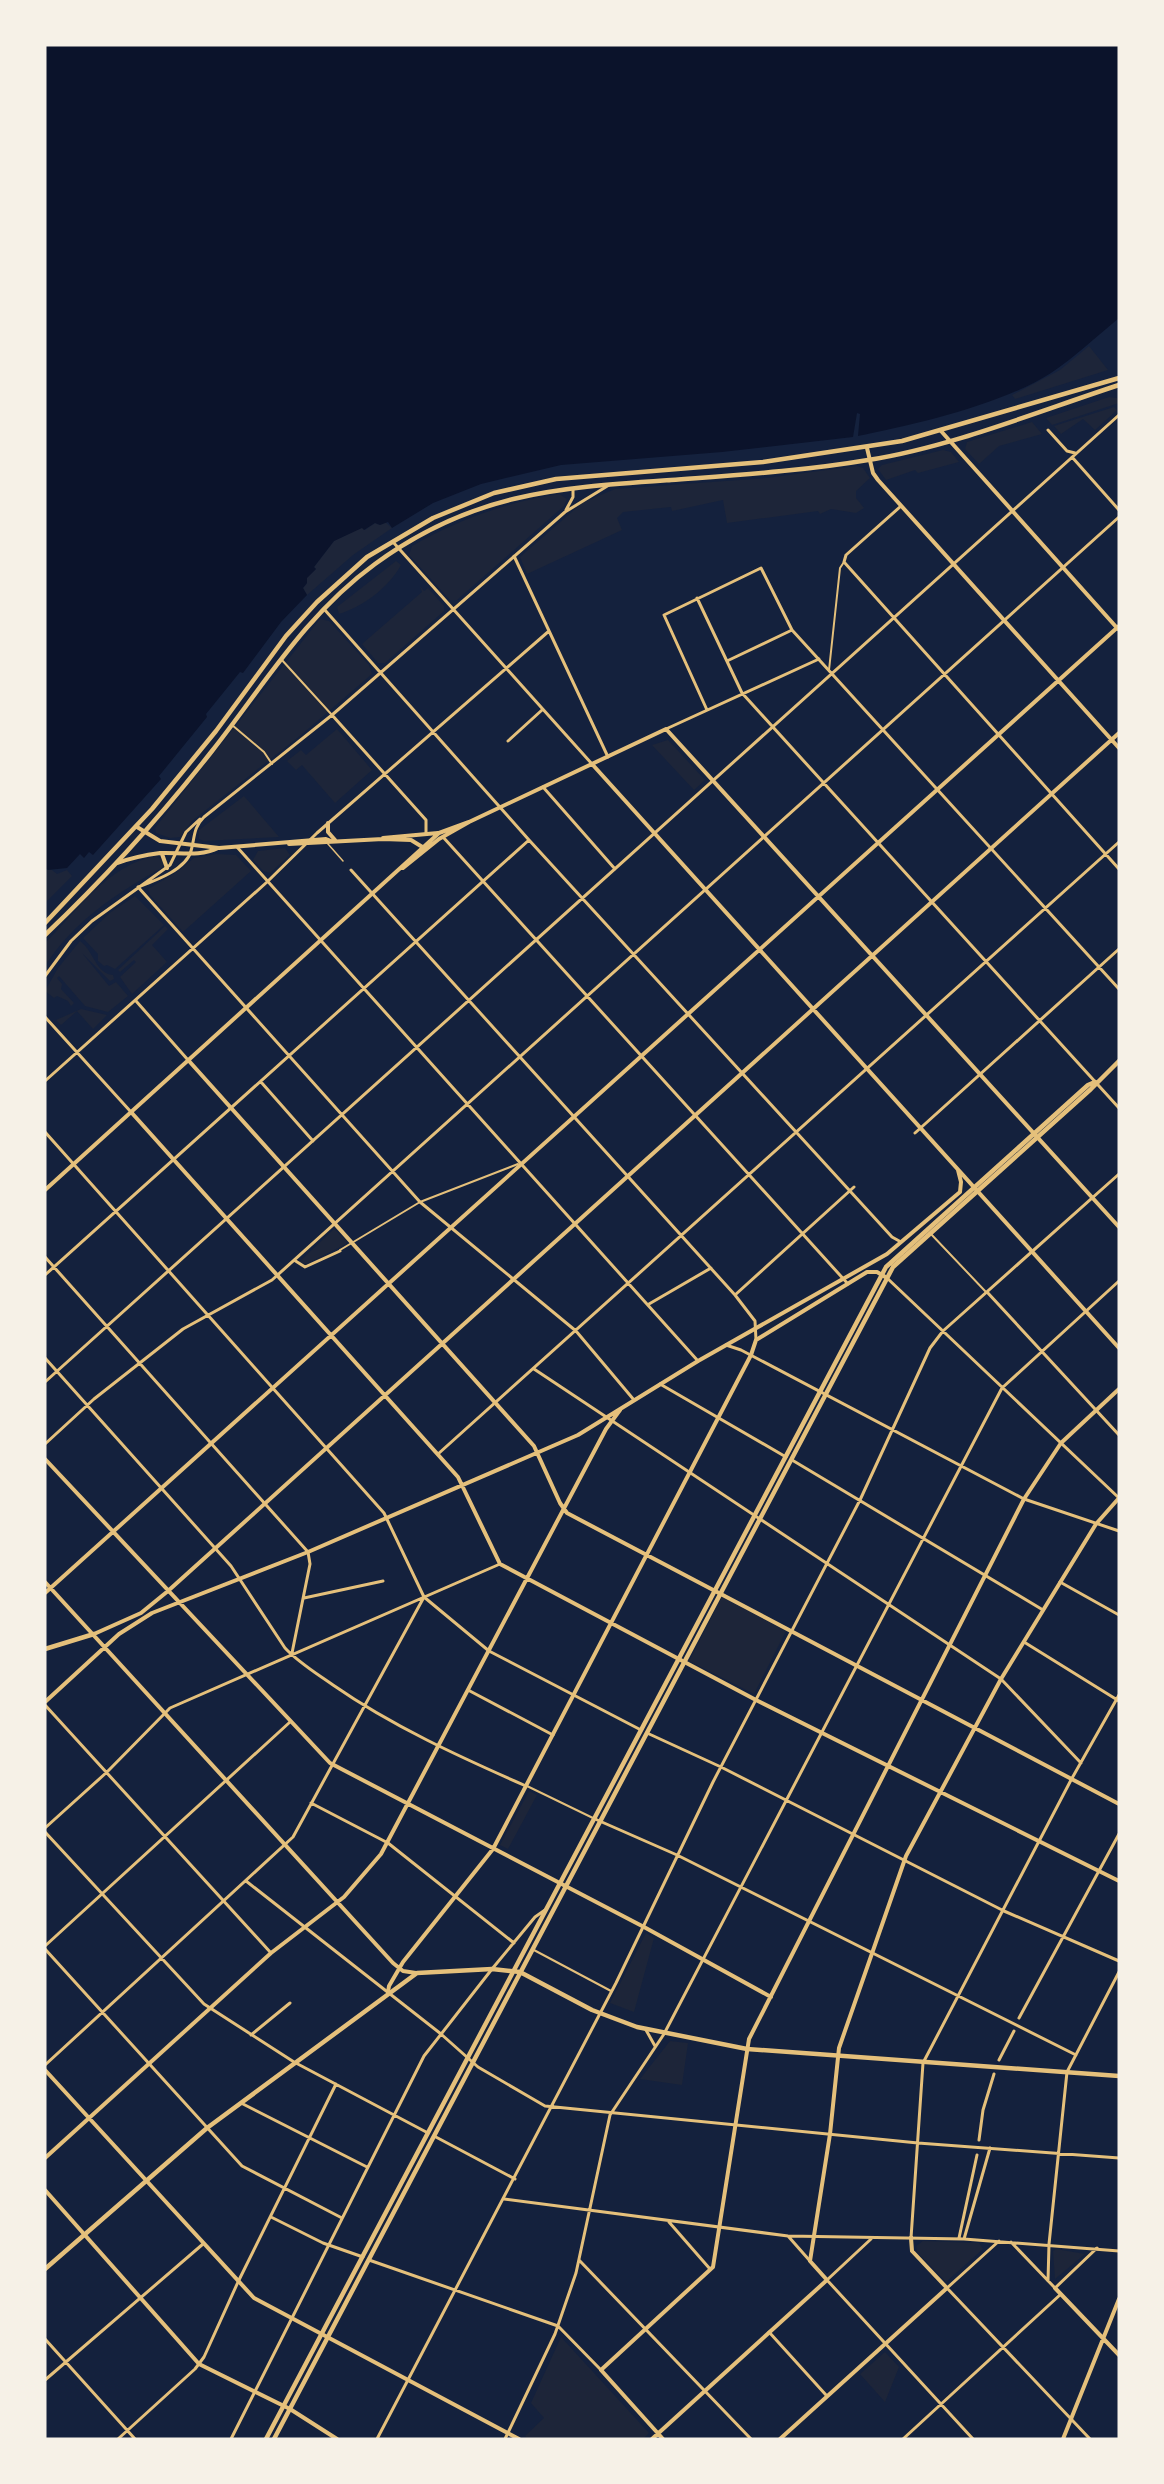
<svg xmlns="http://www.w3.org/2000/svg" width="1164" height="2484" viewBox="0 0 1164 2484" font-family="'Nunito Sans',sans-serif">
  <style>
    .green { fill: #1d2539 }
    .water { fill: #0b132b }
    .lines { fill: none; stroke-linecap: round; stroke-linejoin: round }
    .service { stroke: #e5c07b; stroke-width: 1.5 }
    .pedestrian { stroke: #e5c07b; stroke-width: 2 }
    .minor { stroke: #e5c07b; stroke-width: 3 }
    .tertiary { stroke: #e5c07b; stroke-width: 4 }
    .secondary { stroke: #e5c07b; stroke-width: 4.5 }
    .primary { stroke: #e5c07b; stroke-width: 4.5 }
  </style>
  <rect width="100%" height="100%" fill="#14213d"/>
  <path class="green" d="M1089,346L1108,370L1015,399L1012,395L1060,370Z
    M1109,397L1117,398L1119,403L1052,425L1046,418Z
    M1114,407L1117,410L1095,430L1083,419L1061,434L1054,426Z
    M1032,422L1042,434L999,446L979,464L965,449L967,442Z
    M943,450L951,452L959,462L918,473L915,470L886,480L878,469L882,465Z
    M857,466L863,468L870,478L856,491V498L864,508L856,513L831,509L820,514L818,511L727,523L723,500L672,511L671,507L623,512L617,518L622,530L527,574L520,557L582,503L615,489L766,478Z
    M559,494L567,499L564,506L457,600H450L409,555L412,546C457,520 507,502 559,494Z
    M385,522L392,528L353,555L307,595L303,588L307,583L306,578L316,569L314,567L334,541L362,527L365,530L375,523L380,525Z
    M396,561L401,565C388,588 364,606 339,614L337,607Z
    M420,586L424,591L428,588L444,606V611L385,663H378L362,644L422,592Z
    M320,619L329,621L369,665L372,674L301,735L192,821L180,837L170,838L156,833L155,828Z
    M337,729L372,770L335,803L302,765L296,770L287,761L301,750L306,755Z
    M668,740L705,780L694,790L652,745Z
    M244,796L279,837L204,841L199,839V830Z
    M285,848L290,855L270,873L263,871L253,860L258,851Z
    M216,854L236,855L251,871L183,932L150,895L148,889L177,872L194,858Z
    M156,856L164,861L162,868C116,893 73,922 45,966V943C78,910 108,865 156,856Z
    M45,870H52L57,874L67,870L72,876L45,903Z
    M135,896L164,925L115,969L107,965L104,966L98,961V954L83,938L111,912Z
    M165,926L168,929L152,945L167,962L132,994L120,977L136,962L134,960L120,972L118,970Z
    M80,941C94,951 95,973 113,975L114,979L110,981L82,953L109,986L116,982L128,996L108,1012L85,1006L59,976L57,978L62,984L61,989L74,1003L71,1006L68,1001L57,996L54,998L45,991L58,968Z
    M81,1009L107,1015L93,1029L77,1011L61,1025L56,1020Z
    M334,1229L347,1241L346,1244L306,1264L299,1262Z
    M722,1597L786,1631L754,1694L689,1661Z
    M529,1791L537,1795L508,1849L500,1845Z
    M646,1933L654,1938L634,2012L610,2003Z
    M670,2041L688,2043L682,2085L640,2079Z
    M923,2241L979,2243L983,2249L946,2282L917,2252L916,2246Z
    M1056,2249L1085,2254L1055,2279L1053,2251Z
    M561,2337L649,2433L643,2439H528L525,2436L544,2418L531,2403Z
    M885,2352L899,2367L885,2402L860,2374Z"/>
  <path class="water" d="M45,45H1119V318C1097,336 1075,357 1051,373C1003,404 914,425 858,436L860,414L857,413L853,437L722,452L561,465L481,484L433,503L392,528L388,522L380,525L375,523L364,530L362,528L334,541L314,567L316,569L307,578V583L303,588L307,595L281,622L243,673L240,672L206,714L207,717L159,776L161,779L93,855L89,852L84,858L80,854L67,868L48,870L45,868Z"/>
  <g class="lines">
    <path class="service" d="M328,844L343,861"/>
    <path class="pedestrian" d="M281,659L332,715
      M829,670L840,568L844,562
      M232,725L264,752L272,764
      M930,1233L986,1292
      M340,1250L420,1202L518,1164
      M527,1786L595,1819
      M532,1949L611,1991"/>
    <path class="minor" d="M1048,430L1067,451L1075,453
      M1072,457L1119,510
      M901,506L846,555L844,562L1119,869
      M566,510L573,497V489
      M393,542L592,764
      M514,556L608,757
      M697,598L742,693L1119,1108
      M324,609L529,840L892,1237L901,1242
      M727,661L792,630
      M707,710L664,615L761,568L792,630L1119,989
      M332,715L426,820V833
      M666,729L819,659
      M508,741L542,710
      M543,787L615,869
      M443,837L848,1284
      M237,847L698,1361
      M351,870L735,1295L755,1321L756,1340
      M138,887L420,1202L576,1331L634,1400
      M138,887C154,881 186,870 191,851C195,837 193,828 204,817L332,715L565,512L609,485
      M45,976L71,941L92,921L170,865L186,832L200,819
      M136,1001L188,1060
      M45,1017L131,1112
      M45,1081L267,882L317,833L549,631
      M261,1082L313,1141
      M45,1132L384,1513L424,1597L489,1651L641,1730
      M915,1133L1119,949
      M45,1257L308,1552L310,1564L292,1653
      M294,1260L305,1267L340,1251
      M45,1275L529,840
      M887,1278L1119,1498
      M987,1292L1119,1435
      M735,1295L854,1187
      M649,1304L711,1268
      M726,1345L741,1350L1024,1499L1119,1531
      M45,1358L231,1566L285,1648C299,1663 316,1673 333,1685C392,1726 460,1757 526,1786
      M534,1369L1001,1679L1081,1763
      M45,1382L1119,415
      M660,1384L786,1457
      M45,1444L94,1399L183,1329L272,1280L1119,517
      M438,1454L1119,842
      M792,1460L1043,1610
      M1060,1582L1119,1615
      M304,1598L383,1581
      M1024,1642L1119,1701
      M468,1690L553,1735
      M45,1705L271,1953
      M647,1733L721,1767L1004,1911L1119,1961
      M311,1803L388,1843L514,1943
      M595,1819L677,1855L1076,2055
      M45,1828L107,1772L170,1708L500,1564
      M45,1832L204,2004L294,2062L428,2133
      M246,1881L441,2034L478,2067L545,2106L918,2143L1119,2158
      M45,1946L290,1722
      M45,1949L242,2166L342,2218
      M1019,2018L1119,1834
      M646,2030L655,2046
      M251,2035L290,2003
      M999,2060L1014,2031
      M45,2065L293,1837L424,1597
      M241,2103L367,2167
      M434,2136L515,2179
      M979,2140L983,2110L994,2074
      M504,2199L788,2236L964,2239L1119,2251
      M271,2217L323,2243L363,2257
      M669,2222L710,2269
      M788,2236L810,2261
      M911,2238L923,2063L1071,1780L1119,1695
      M959,2238L977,2155
      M871,2239L827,2280L973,2439
      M964,2239L990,2148
      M999,2241L947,2288L1090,2439
      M1011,2242L1055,2288L1097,2248
      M369,2260L558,2326L601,2370
      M579,2260L751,2439
      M1048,2281L1049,2244L1067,2072L1119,1972
      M769,2332L826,2395
      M45,2339L135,2439
      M45,2380L203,2244
      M118,2439L195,2369L204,2357L238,2282L336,2084
      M231,2439L424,2056L492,1969L535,1917L545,1910
      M377,2439L616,1983L713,1782L860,1500L930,1348L943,1331L1119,1174
      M505,2439L555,2334L576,2273L610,2115L664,2034L1002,1388L1119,1281
      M903,2439L1061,2294"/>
    <path class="tertiary" d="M941,431L1118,629
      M867,448L873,473L878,480L1119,748
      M592,764L1119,1348
      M328,823V832L335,840
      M137,827L160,841L219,848L326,839L331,841
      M383,838L438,833
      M289,844L383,839L411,840L424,848
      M162,854L167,868
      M117,863C131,858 145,855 160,853C179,852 200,857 218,848
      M403,868L439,839L469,822L666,729L1119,1227
      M189,1061L534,1446L560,1503L567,1513L1119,1804
      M131,1112L458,1477L500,1564L756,1700L1119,1881
      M45,1190L439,833L469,822
      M45,1459L330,1763L644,1927L771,1997
      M45,1582L393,1963L403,1971L416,1973
      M45,1593L1119,626
      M94,1634L141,1613L168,1591L1119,733
      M45,1702L119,1634L152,1613L308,1552L578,1435L698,1361L887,1254L960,1192L961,1182L958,1170
      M388,1992L389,1986L403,1962L493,1849L751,1355L756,1340L867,1272H877L887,1278
      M45,2070L254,2298L519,2439
      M45,2158L271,1953L344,1897L381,1854L606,1429L620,1410
      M45,2190L199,2364L290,2409L337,2439
      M1055,2288L1119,2355
      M652,2439L827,2280L810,2261L830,2134L839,2048L906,1856L1001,1679L1096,1524L1119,1498
      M663,2439L601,2370L713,2267L749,2039L1024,1499L1061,1443L1119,1389
      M780,2439L947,2288L912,2251L911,2238
      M1063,2439L1119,2299"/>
    <path class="secondary" d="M45,1649L94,1634
      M45,2269L207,2128L417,1973L492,1969L520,1972L592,2010L637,2027L747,2049L1119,2076
      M266,2439L886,1267L1088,1085L1095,1082
      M274,2439L893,1267L1091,1089L1119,1061"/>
    <path class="primary" d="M45,923L152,809L216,731L286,636L317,602L367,557L433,518L494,493L556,479L763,462L902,441L1119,378
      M45,935C105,878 161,816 212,751C264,685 306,614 375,564C472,493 556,488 671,480C737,475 803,471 868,460C951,447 1039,411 1119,385"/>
  </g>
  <rect width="1164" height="2484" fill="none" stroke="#f6f1e7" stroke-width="93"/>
</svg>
